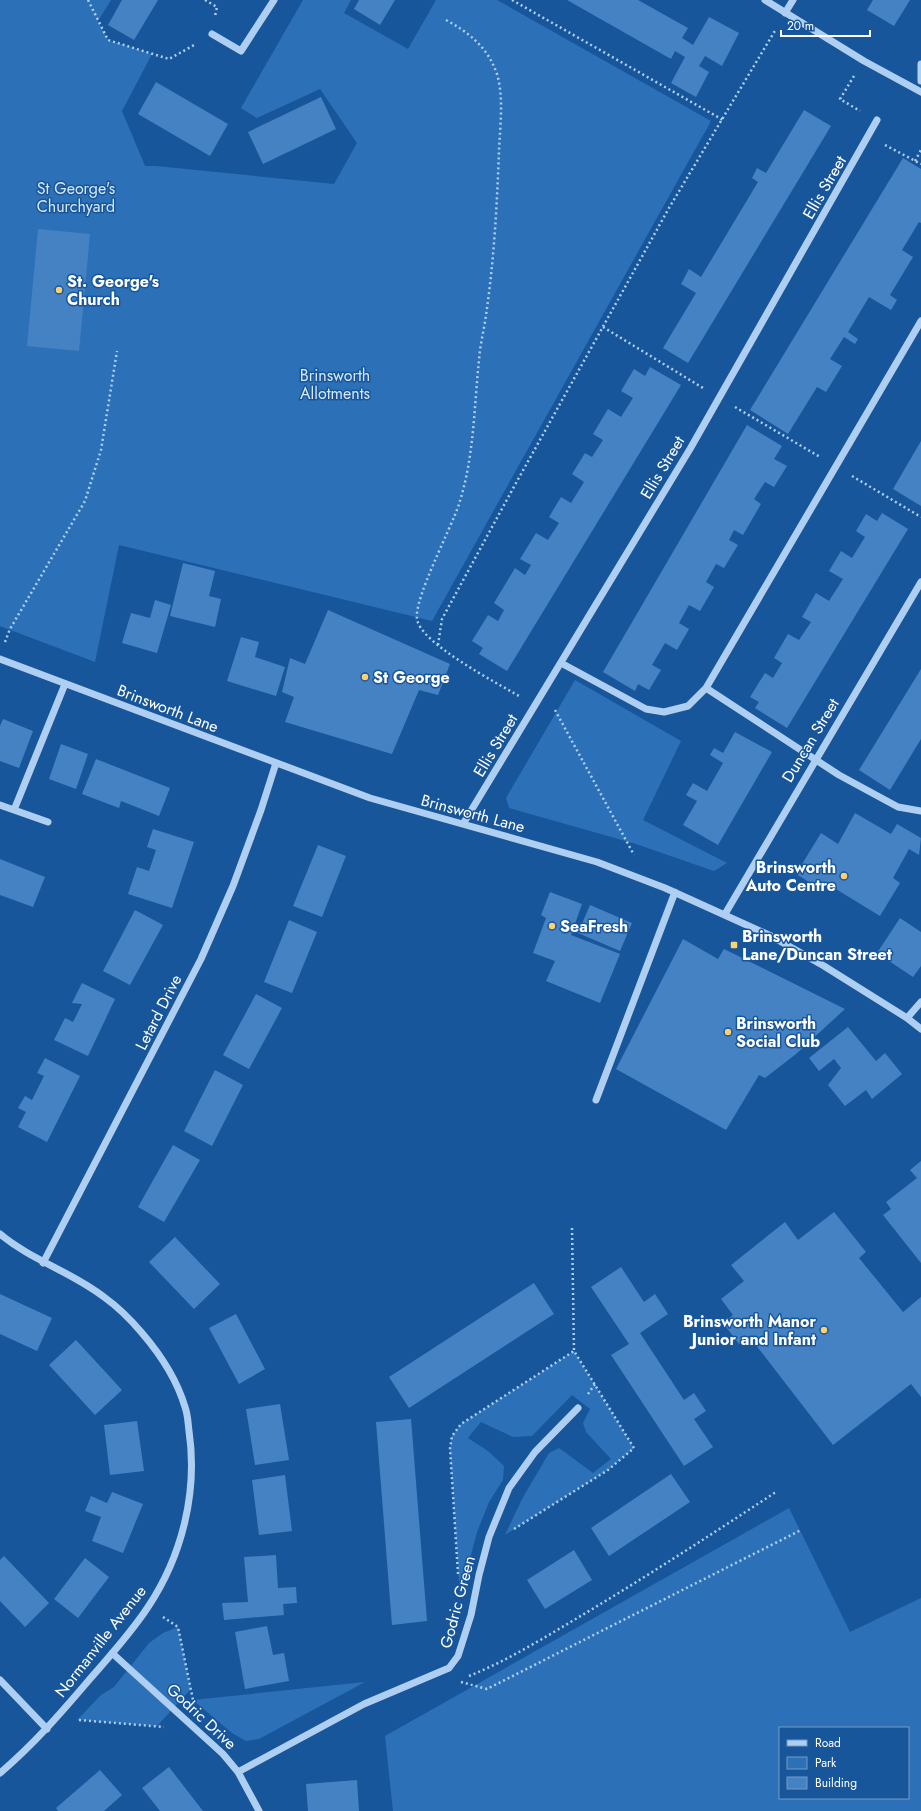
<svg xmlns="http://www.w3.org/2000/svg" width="921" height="1811" viewBox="0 0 921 1811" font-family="Jost,sans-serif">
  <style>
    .green { fill: #2c71b8; fill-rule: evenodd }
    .building { fill: #4582c3 }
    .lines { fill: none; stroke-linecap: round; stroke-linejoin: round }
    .path { stroke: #afcff2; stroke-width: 2.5; stroke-dasharray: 2 3; stroke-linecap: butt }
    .minor { stroke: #afcff2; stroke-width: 7 }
    .poi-dot { fill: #ffd06f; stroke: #18569b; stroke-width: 1.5 }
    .labels { text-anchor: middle; stroke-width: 3; stroke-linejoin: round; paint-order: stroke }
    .street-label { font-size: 16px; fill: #fff; stroke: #18569b }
    .park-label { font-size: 16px; fill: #d6e9fc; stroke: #18569b }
    .poi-label { font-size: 16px; font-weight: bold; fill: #fff; stroke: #18569b; text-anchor: start }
  </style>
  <rect width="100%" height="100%" fill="#18569b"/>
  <path class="green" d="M0,0H111L98,21L108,40L152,54L122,111L145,166H156L334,184L357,143L320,89L257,118L241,108L303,0H351L344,13L408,49L436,0H497L711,121L432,621L119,545L95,662L0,626Z
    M575,680L681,741L643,820L727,863L714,871L636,844L509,808L506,798Z
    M574,1351L634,1448L608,1470L505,1535L522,1499L549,1453L559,1448L593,1473L611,1459L586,1432L583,1423L590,1409L572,1395L532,1436L513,1437L481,1422L468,1438L488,1451L504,1466L503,1480L489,1502L477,1532L460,1597L450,1448L452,1436L461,1424Z
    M789,1508L850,1632L921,1598V1811H393L385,1736ZM780,1728H908V1798H780Z
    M178,1627L191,1689L157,1726L77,1720L101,1695L114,1687L149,1643L163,1633Z
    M365,1682L259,1739L246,1741L232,1733L193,1700Z"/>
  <path class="building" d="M122,0H158L134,40L108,25Z
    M359,0H395L380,25L354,9Z
    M567,0H638L688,28L682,38L693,45L709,17L739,33L722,66L705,56L699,66L709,72L696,97L671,83L685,57L675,51L671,59Z
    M873,0H910L894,26L867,10Z
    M156,82L228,124L210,156L138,114Z
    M321,97L336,129L263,164L248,132Z
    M804,110L831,126L688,363L663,348L696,293L681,284L689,269L701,277L758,182L752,178L757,168L766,173Z
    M903,158L921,169V223L919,222L902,250L913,257L890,295L897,300L891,310L869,297L848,332L858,339L855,344L844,337L830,359L842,366L826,392L817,387L788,434L750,410Z
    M38,229L90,234L79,351L27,346Z
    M650,367L681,385L507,671L479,654L483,648L472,641L488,615L498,621L504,610L494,603L515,568L525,575L531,565L520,559L536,533L548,540L559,523L549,517L561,497L571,503L584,482L572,474L585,453L592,457L603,440L593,434L608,409L621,417L633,398L621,391L634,369L645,376Z
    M747,425L782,446L774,459L787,466L774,487L765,482L754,499L761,504L743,535L734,530L729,540L738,545L724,568L716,564L706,582L714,587L700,611L689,605L679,623L689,629L677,650L665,643L652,665L661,670L649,690L638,684L635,691L603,672Z
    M921,441V506L893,489Z
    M882,513L908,529L787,728L755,708L759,702L750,697L765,673L773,678L782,663L774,658L788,634L799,640L811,622L802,617L816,593L829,601L843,579L829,571L841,551L852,558L865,537L856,531L866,514L877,521Z
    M183,563L215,571L209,596L221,599L215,627L170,616Z
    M155,600L171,605L157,653L122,643L131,613L150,618Z
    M328,610L450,664L438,695L419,690L392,754L285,722L294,697L282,692L290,658L305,664Z
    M241,637L259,642L255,657L285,667L276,696L227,681Z
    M921,669V739L890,790L859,770Z
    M3,719L33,731L19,768L0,761V726Z
    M735,732L772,752L718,845L683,825L697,801L686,795L693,783L707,791L723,763L710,755L714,748L723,753Z
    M61,744L88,754L76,789L49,779Z
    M96,759L170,788L159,816L121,801L119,808L82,794Z
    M855,813L891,834L897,824L921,838L919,855L909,849L893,878L900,883L880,916L826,883L822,890L796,874L821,833L838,844Z
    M153,829L194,842L172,908L128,894L137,867L149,871L156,850L147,847Z
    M318,845L346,856L322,917L293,906Z
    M0,859L45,877L33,907L0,895Z
    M550,892L582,904L571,935L620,954L600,1003L546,981L555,961L533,953L546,918L541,915Z
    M590,905L632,923L620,951L578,933Z
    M135,910L163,925L130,985L103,971Z
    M900,918L921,932V966L913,977L877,953Z
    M289,920L317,932L292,993L264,982Z
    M683,939L718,959L724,949L845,1009L796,1054L765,1078L759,1075L726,1130L616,1069Z
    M82,983L115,999L88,1056L54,1040L65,1018L73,1022L82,1004L72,1003Z
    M256,994L282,1008L249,1069L223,1055Z
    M848,1027L876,1061L885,1053L902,1074L872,1099L866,1090L845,1106L828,1085L841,1068L834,1059L819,1071L809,1058Z
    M45,1058L80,1076L47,1142L18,1127L26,1112L18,1108L25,1096L32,1100L44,1076L37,1073Z
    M215,1070L243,1085L212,1146L184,1131Z
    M173,1145L200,1160L164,1222L138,1207Z
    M921,1161V1263L883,1215L891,1209L886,1202L917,1178L910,1170Z
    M834,1212L866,1252L859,1258L903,1312L921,1297V1397L911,1384L833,1445L749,1336L739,1344L723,1323L733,1315L721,1299L744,1281L731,1265L785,1222L798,1240Z
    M175,1237L220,1284L194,1309L149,1262Z
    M621,1267L644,1302L655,1294L668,1314L640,1333L684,1400L694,1393L706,1411L694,1419L713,1447L684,1466L611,1355L629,1344L591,1287Z
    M534,1283L554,1314L409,1408L389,1377Z
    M0,1294L52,1318L37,1351L0,1334Z
    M236,1314L265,1369L239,1384L209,1328Z
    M76,1340L122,1390L95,1415L49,1365Z
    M280,1404L289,1460L255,1465L246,1409Z
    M411,1419L427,1621L392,1625L376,1422Z
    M137,1421L144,1471L110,1475L104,1425Z
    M671,1474L690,1502L609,1556L591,1528Z
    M285,1475L292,1531L259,1535L252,1480Z
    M112,1492L143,1504L123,1553L92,1541L101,1517L85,1511L91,1496L107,1503Z
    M574,1550L592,1580L545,1609L527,1580Z
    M276,1555L278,1588L296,1587L297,1603L283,1604L284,1615L224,1620L222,1603L248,1602L244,1557Z
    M4,1556L49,1603L25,1627L0,1601V1560Z
    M85,1558L109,1577L78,1618L54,1599Z
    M267,1626L273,1655L284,1653L289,1681L245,1689L235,1632Z
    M169,1767L203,1811H160L142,1788Z
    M100,1770L122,1795L104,1811H58L56,1808Z
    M357,1780L359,1811H308L306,1784Z"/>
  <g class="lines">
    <path class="path" d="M88,0L108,40L169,59L196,44
      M205,0L217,7L215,16
      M512,0L723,120
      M446,20C470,33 488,48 497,74C504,98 500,126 499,151C497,205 494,261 486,315C484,330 480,345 479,360C474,408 474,458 459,504C451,529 414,598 417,619C420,643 497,683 519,696
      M854,76L840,99L860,111
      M885,145L921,164
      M915,161L921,150
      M603,327L703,388
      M735,407L820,457
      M852,476L921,517
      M5,642L10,629L85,501L101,450L117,351
      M438,645L442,619L516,483L669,208L776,29
      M555,710L634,855
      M572,1228L574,1351
      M588,1394L595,1384
      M458,1574L450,1448L452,1436L461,1424L574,1351L634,1448L608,1470L514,1529
      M163,1617L178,1627L193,1700
      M469,1676C509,1660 547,1636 584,1614C649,1575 712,1534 776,1492
      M461,1682L487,1689L801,1530
      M79,1720L164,1727"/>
    <path class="minor" d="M765,0L864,61L921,92
      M785,13L793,0
      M212,34L241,51L274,0
      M921,64V81
      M921,321L706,688L839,775L898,807L921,811
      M0,659L370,798L597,862L665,888L771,936L824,966L907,1018L921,1029
      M561,663L646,709L664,712L688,706L706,688
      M0,805L48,822
      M14,810L65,684
      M463,824L690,449L877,120
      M725,914L921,582
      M907,1018L921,1002
      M596,1100L675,892
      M0,1234C31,1260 72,1272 104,1297C118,1307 131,1320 142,1333C160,1354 177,1380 185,1407C188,1415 188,1424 189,1431C198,1492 182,1556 148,1607C131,1633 109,1657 89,1680C61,1713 33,1745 0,1773
      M43,1263L201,959L233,886L261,810L276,763
      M112,1653L223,1754L238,1772L259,1811
      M0,1680L47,1729
      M238,1772L364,1704L449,1668L458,1656L471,1615L479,1575L489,1537L509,1488L535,1452L578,1408"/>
  </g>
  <g class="poi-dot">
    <circle cx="59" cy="290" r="4"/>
    <circle cx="365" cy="677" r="4"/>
    <circle cx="844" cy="876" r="4"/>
    <circle cx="552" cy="926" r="4"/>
    <rect x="730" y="941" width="8" height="8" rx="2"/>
    <circle cx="728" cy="1032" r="4"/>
    <circle cx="824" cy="1330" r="4"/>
  </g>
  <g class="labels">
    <g class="street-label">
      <text transform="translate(824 187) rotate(-60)" y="6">Ellis Street</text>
      <text transform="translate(662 467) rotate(-59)" y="6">Ellis Street</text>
      <text transform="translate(168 708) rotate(21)" y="6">Brinsworth Lane</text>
      <text transform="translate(810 740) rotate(-59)" y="6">Duncan Street</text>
      <text transform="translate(495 745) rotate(-59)" y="6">Ellis Street</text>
      <text transform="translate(473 813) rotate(15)" y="6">Brinsworth Lane</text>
      <text transform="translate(158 1012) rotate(-63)" y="6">Letard Drive</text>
      <text transform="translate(457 1602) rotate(-75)" y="6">Godric Green</text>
      <text transform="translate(100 1641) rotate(-52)" y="6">Normanville Avenue</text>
      <text transform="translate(202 1716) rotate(43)" y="6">Godric Drive</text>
    </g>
    <g class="park-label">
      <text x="76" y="194">St George's<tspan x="76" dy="18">Churchyard</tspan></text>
      <text x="335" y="381">Brinsworth<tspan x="335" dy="18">Allotments</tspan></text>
    </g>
    <g class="poi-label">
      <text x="67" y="287">St. George's<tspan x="67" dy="18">Church</tspan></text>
      <text x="373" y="683">St George</text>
      <text x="836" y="873" text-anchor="end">Brinsworth<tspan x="836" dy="18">Auto Centre</tspan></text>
      <text x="560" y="932">SeaFresh</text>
      <text x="742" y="942">Brinsworth<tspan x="742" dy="18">Lane/Duncan Street</tspan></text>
      <text x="736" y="1029">Brinsworth<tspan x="736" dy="18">Social Club</tspan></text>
      <text x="816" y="1327" text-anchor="end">Brinsworth Manor<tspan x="816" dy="18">Junior and Infant</tspan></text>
    </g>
  </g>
  <rect x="779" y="1727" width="130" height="72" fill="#18569b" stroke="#749ac3"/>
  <rect x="787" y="1740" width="20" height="6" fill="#afcff2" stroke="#749ac3"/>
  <text x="815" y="1747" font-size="12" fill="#ffffff">Road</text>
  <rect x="787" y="1757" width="20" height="12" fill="#2c71b8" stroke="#749ac3"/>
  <text x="815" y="1767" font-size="12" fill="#ffffff">Park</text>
  <rect x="787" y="1777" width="20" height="12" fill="#4582c3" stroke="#749ac3"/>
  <text x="815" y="1787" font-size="12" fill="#ffffff">Building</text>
  <path d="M781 30v6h89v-6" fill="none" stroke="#ffffff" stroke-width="2"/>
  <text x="787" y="30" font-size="12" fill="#ffffff" stroke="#18569b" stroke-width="3" paint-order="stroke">20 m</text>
</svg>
